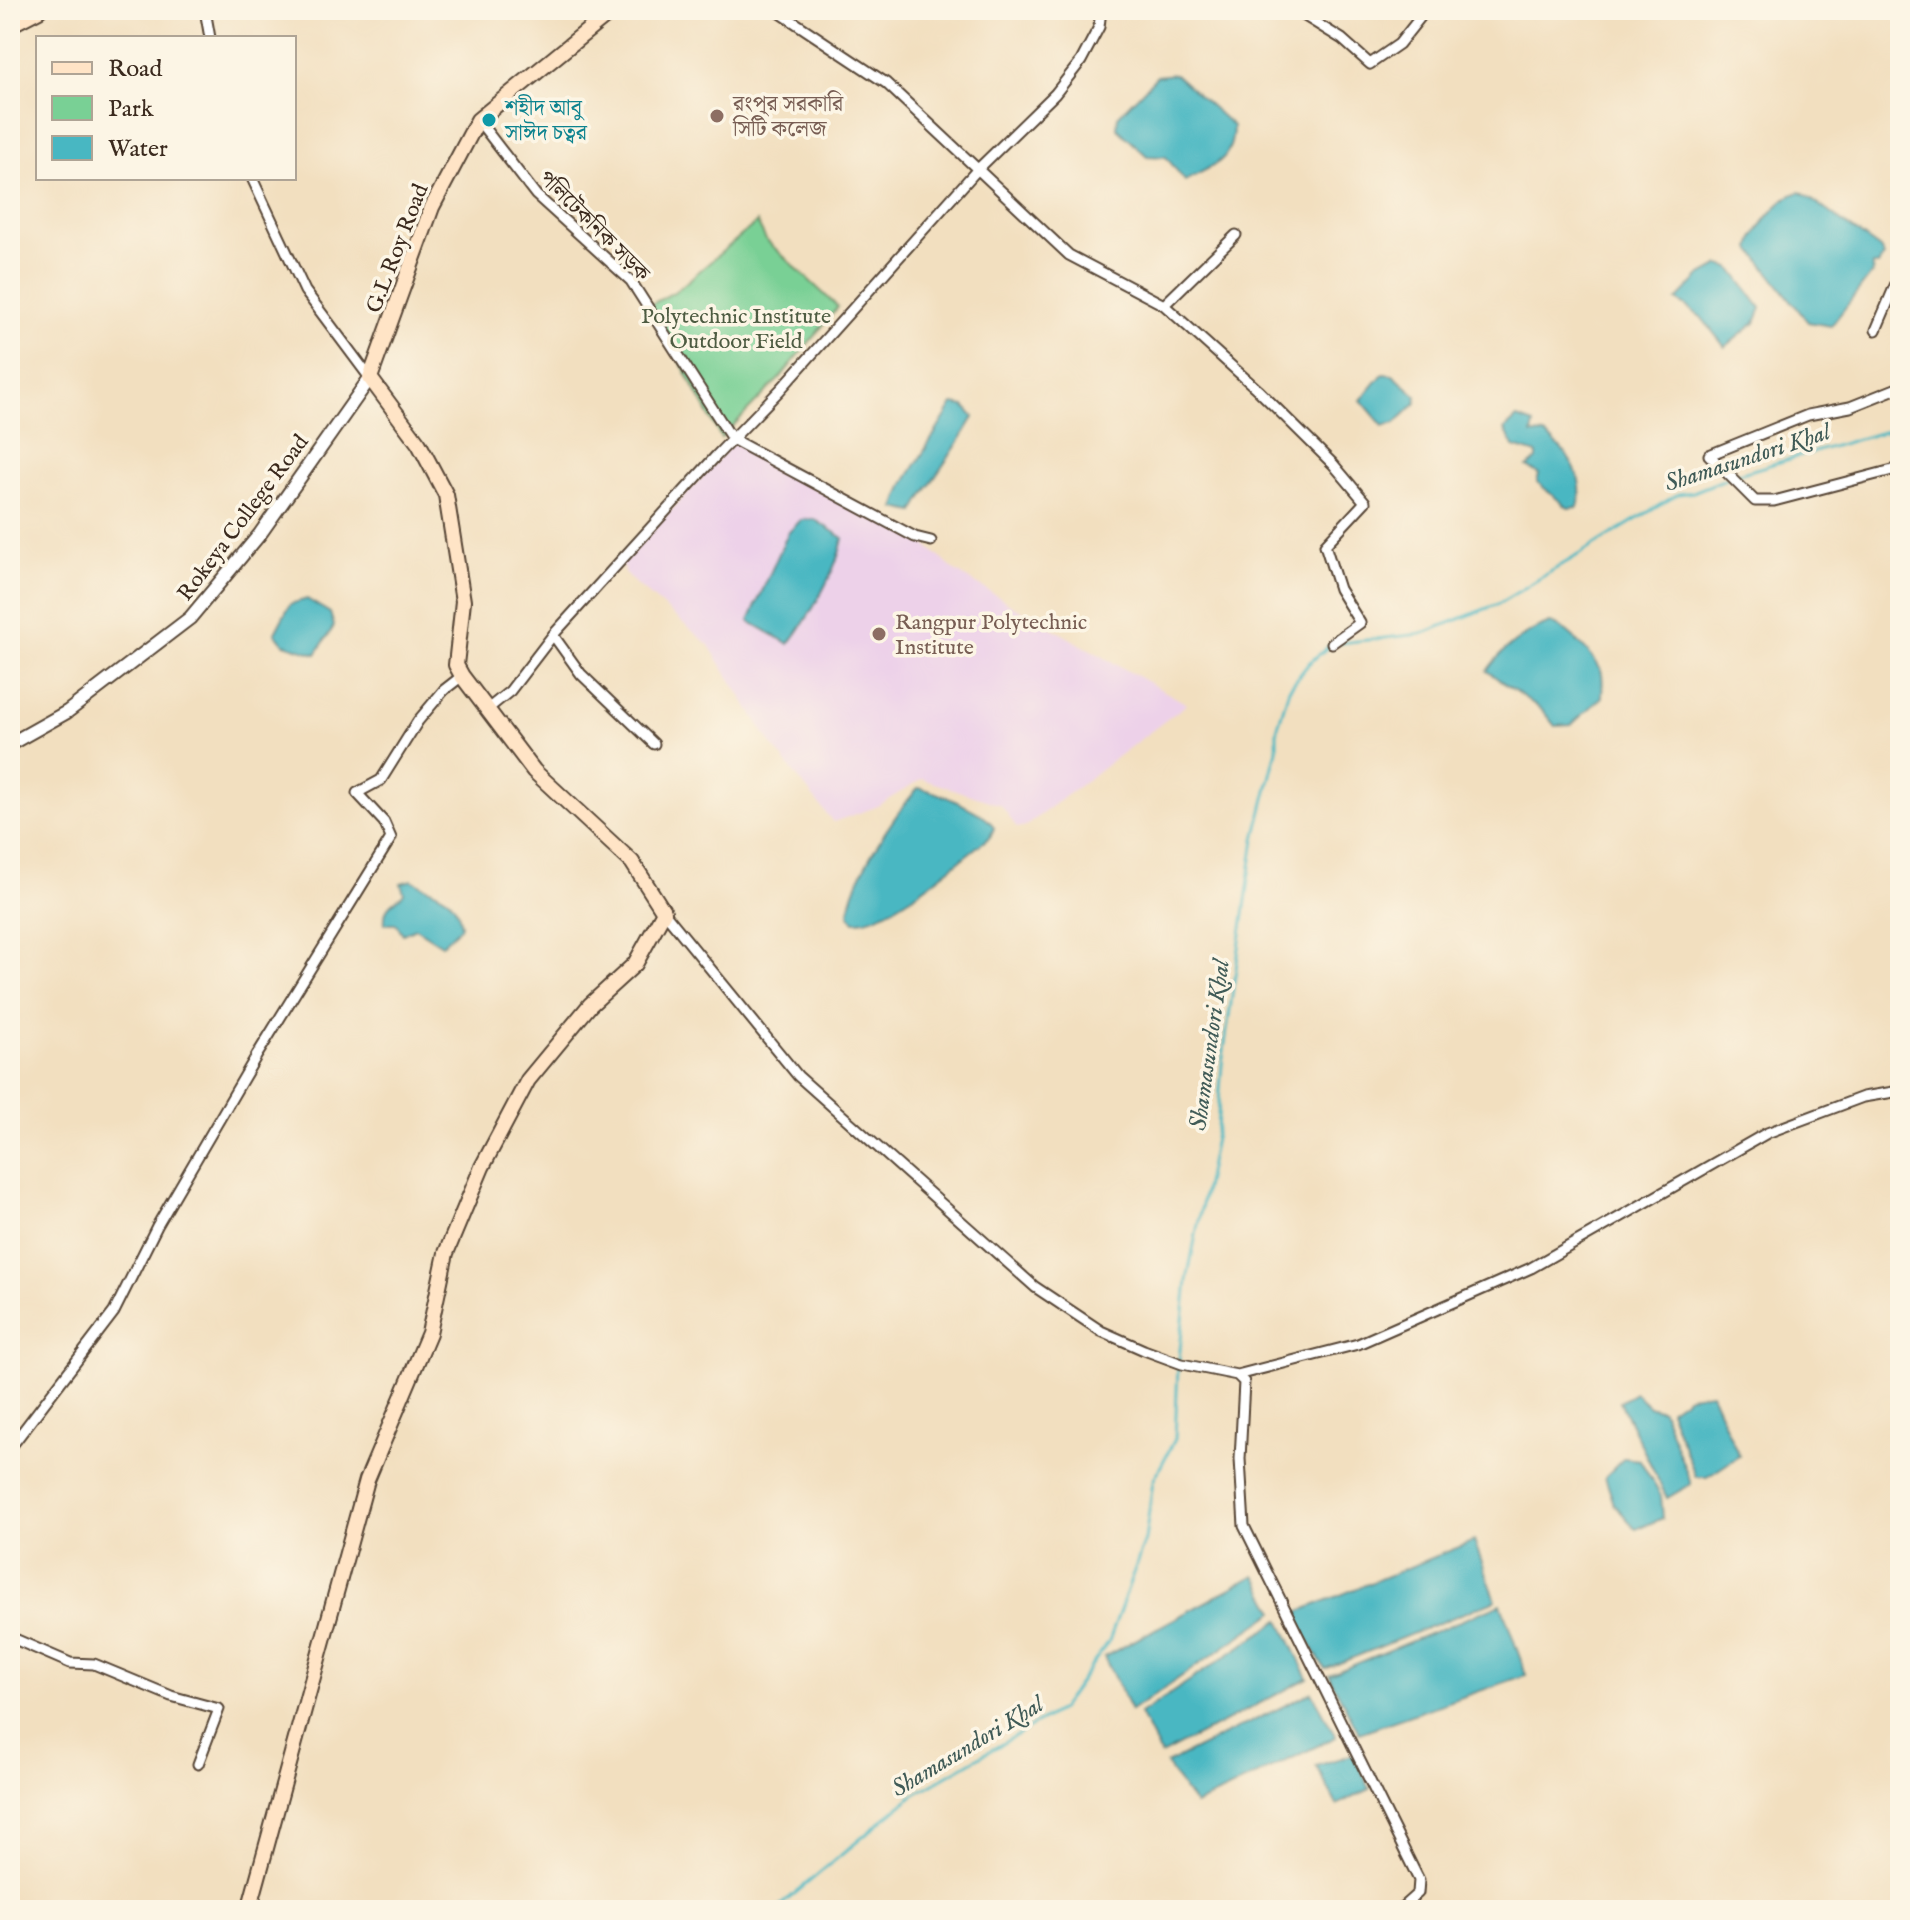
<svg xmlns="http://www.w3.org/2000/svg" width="1910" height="1920" viewBox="0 0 1910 1920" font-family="'IM FELL English','Noto Serif Bengali',serif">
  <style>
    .built { fill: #edd1e9 }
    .green { fill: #79d095; stroke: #5a7d5a; stroke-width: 2 }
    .water { fill: #48b7c2; stroke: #427070; stroke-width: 2 }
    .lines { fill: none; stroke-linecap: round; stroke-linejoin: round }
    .stream { stroke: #48b7c2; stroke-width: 3 }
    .minor-casing { stroke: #564536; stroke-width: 13 }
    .tertiary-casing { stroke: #564536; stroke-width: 16 }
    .secondary-casing { stroke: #564536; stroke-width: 18 }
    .minor { stroke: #fff; stroke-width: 9 }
    .tertiary { stroke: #fff; stroke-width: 12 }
    .secondary { stroke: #ffe4c6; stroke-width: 14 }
    .education-dot { fill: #8d6e63; stroke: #fcf5e5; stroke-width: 3 }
    .culture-dot { fill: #0f9aa8; stroke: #fcf5e5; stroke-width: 3 }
    .labels { text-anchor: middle; stroke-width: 7; stroke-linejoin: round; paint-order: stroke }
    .education-label { font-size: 22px; fill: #785e54; stroke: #fcf5e5; text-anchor: start }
    .culture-label { font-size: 22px; fill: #0d838f; stroke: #fcf5e5; text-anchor: start }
    .street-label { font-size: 22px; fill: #3b2a1e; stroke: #fcf5e5 }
    .park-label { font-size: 22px; fill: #4e5c42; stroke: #fcf5e5 }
    .water-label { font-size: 24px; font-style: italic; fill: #405b57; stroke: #fcf5e5 }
  </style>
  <rect width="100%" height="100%" fill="#fcf5e5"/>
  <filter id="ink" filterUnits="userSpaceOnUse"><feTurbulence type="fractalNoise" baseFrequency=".0125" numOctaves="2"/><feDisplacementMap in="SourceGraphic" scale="16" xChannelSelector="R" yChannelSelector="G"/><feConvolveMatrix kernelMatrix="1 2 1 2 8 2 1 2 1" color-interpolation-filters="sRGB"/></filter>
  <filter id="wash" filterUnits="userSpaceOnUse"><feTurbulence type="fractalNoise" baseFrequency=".006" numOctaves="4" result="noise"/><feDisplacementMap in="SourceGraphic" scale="32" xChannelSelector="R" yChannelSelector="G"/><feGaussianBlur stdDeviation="1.8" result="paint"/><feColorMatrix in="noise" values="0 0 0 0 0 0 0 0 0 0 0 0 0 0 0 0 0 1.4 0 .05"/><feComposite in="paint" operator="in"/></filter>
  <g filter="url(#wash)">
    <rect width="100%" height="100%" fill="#f2dfbf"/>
    <path class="built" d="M737,439L776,469L926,545L955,571L1032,617L1187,704L1026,826L1017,828L1001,805L922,779L876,807L833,822L772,745L708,644L629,578L621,565Z"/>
    <path class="green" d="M757,222L766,240L838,307L780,378L721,438L650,305L676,291Z"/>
    <path class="water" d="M1175,74L1233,126C1233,163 1214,164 1185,181L1166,157L1147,156L1117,128L1118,116L1157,76Z
      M1801,192L1880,249L1884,256L1878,265H1873L1872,273L1831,326L1808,322L1751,249C1754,230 1781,195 1801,192Z
      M1720,265L1731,268L1761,308L1755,323L1725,347L1701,317L1677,300L1700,276Z
      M1383,374L1393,375L1417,396L1416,403L1395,423L1383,426L1361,400Z
      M953,404L964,406L974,417C956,450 931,479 914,512L895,508L904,484Z
      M1517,418L1534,424L1532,434L1545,435C1568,451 1587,478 1578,507L1568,508L1537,482L1539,474L1527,467L1537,459V454L1514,447L1505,429Z
      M814,519L843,538C837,570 809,618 789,644L749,621L788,533L801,520Z
      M307,599L330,613L334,626L316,654L284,644L275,633L290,604Z
      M1550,623C1564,625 1596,658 1601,671C1604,678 1602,690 1602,697L1571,725L1555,726L1542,710L1487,671C1503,648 1523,633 1550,623Z
      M918,788C933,790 989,813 994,828L990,837C959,859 889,924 854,921L849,914C852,877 894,816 918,788Z
      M412,880C437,895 457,893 461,926L442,945L415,928L403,934L396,924H385C383,903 396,903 404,893L401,883Z
      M1635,1393L1649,1406L1662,1410L1691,1484L1667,1498L1620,1402Z
      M1711,1393L1739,1456L1707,1477H1696L1669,1410L1689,1396Z
      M1624,1458L1640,1460L1661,1496L1663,1518L1636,1529L1614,1504L1605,1477Z
      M1474,1541L1496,1600L1325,1669L1293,1614Z
      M1255,1575L1275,1612L1131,1711L1104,1657Z
      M1501,1604L1526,1675L1359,1733L1329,1675Z
      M1280,1620L1308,1678L1161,1755L1140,1714Z
      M1312,1692L1336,1737L1195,1805L1166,1764Z
      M1354,1754L1370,1789L1337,1805L1316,1766Z"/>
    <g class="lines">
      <path class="stream" d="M1735,475L1900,427
        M1340,643L1421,634L1498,604L1678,494L1693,492L1728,478
        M1179,1360L1187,1280L1217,1128L1222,1064L1255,839L1277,750V730L1289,689L1309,663L1329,646
        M775,1910L912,1796L1060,1710L1109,1641L1145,1540L1153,1481L1175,1439L1178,1367"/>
    </g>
  </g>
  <g filter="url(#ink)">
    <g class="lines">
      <g class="minor-casing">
        <path id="minor" d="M205,10L210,38
          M776,10L886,83L1069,255L1164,305L1258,390L1333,464L1365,502L1325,545L1339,589L1360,623L1332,643
          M1295,10L1342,39L1370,64L1399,44L1426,10
          M478,120L536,195L631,281L732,439L915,537L931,541
          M252,178L305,291L370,378
          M1164,305L1236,235
          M1876,330L1900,274
          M1900,387L1850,407L1808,415L1709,455L1755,501H1774L1900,468
          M553,635L581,674L654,744
          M489,708L510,691L553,635L716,456L780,390L977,170L1055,94L1081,61L1099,27L1101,10
          M664,912L798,1076L1035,1287L1101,1331L1144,1350L1182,1364L1237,1375L1358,1344L1531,1268L1767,1133L1863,1097L1900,1091
          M1237,1375L1244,1382L1240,1459L1244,1526L1419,1880L1418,1893L1399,1910
          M10,1448L114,1312L157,1226L257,1055L391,838L384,822L357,793L381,780L418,721L444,690L462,676
          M10,1637L70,1663L94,1664L171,1696L219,1709L198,1764"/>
      </g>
      <g class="tertiary-casing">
        <path id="tertiary" d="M10,744L67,712L190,618L260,534L370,378"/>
      </g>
      <g class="secondary-casing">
        <path id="secondary" d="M10,25L39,10
          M249,1910L367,1480L429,1333L446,1253L482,1167L528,1080L590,1005L635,964L664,912L632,862L534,771L462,676L456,665L463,601L446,495L419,444L370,378L432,207L478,120L613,10"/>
      </g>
      <use href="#minor" class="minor"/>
      <use href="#tertiary" class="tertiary"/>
      <use href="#secondary" class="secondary"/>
    </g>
  </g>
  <g class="education-dot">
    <circle cx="717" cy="116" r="8"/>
    <circle cx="879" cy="634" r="8"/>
  </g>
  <circle class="culture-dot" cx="489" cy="120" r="8"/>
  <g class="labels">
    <g class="education-label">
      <text x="733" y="111">রংপুর সরকারি<tspan x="733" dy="25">সিটি কলেজ</tspan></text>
      <text x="895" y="629">Rangpur Polytechnic<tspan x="895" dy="25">Institute</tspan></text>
    </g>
    <g class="culture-label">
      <text x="505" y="115">শহীদ আবু<tspan x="505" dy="25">সাঈদ চত্বর</tspan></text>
    </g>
    <g class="street-label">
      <text transform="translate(595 225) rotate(45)" y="8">পলিটেকনিক সড়ক</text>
      <text transform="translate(396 248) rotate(-69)" y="8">G.L Roy Road</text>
      <text transform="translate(242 517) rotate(-53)" y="8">Rokeya College Road</text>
    </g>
    <g class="park-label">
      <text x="736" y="323">Polytechnic Institute<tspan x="736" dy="25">Outdoor Field</tspan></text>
    </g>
    <g class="water-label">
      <text transform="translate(1747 457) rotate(-18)" y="8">Shamasundori Khal</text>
      <text transform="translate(1209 1045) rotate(-82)" y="8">Shamasundori Khal</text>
      <text transform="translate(967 1746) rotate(-31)" y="8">Shamasundori Khal</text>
    </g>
  </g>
  <rect width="1910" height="1920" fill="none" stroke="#fcf5e5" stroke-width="40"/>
  <rect x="36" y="36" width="260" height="144" fill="#fcf5e5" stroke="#afa495" stroke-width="2"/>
  <rect x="52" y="62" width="40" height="12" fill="#ffe4c6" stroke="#afa495" stroke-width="2"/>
  <text x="108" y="76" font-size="24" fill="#3b2a1e">Road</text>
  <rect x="52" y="96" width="40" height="24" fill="#79d095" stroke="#afa495" stroke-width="2"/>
  <text x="108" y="116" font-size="24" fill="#3b2a1e">Park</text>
  <rect x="52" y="136" width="40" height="24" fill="#48b7c2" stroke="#afa495" stroke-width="2"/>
  <text x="108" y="156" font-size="24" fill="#3b2a1e">Water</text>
</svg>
